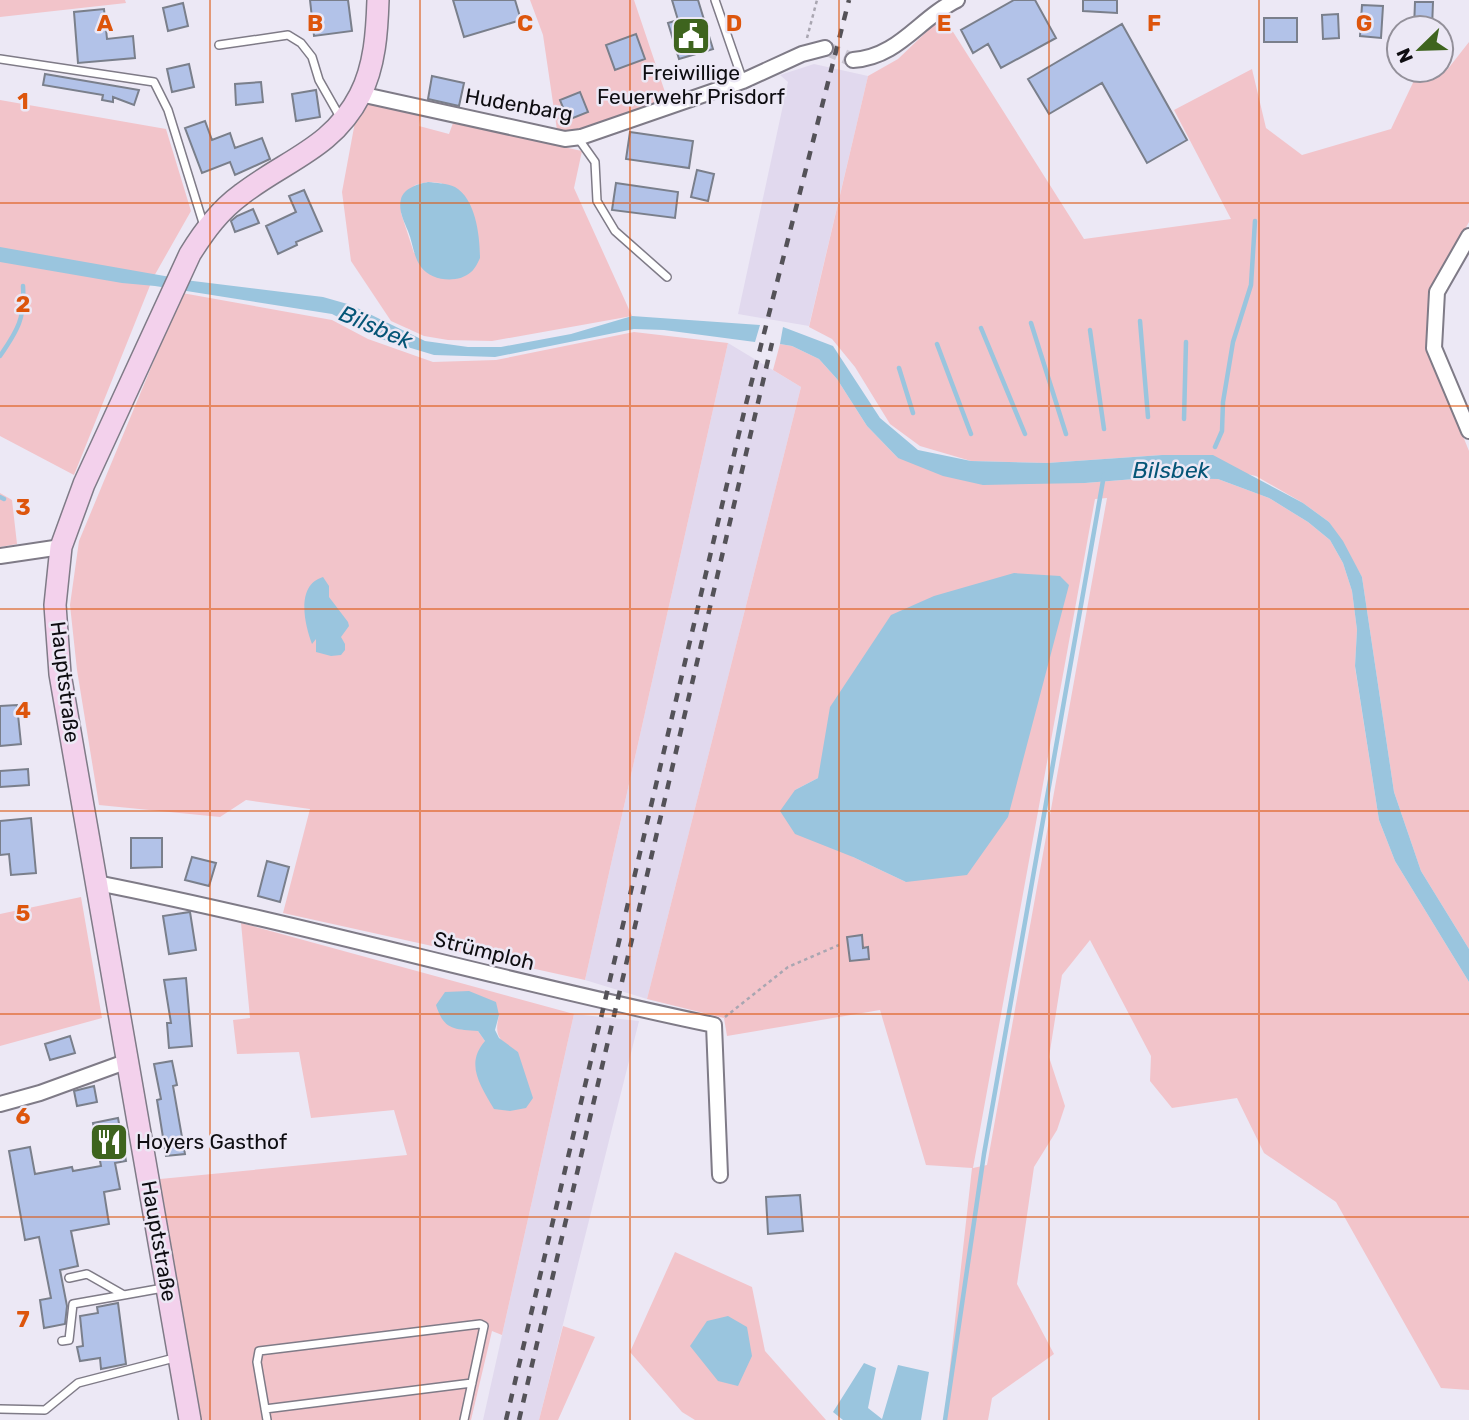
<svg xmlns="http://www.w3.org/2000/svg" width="1469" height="1420" viewBox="0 0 1469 1420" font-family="Rubik,sans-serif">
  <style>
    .built { fill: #e1d9ee }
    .green { fill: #f2c4ca; fill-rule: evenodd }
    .water { fill: #9ac5de }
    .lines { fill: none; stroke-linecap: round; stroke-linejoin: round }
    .stream { stroke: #9ac5de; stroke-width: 4.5 }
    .building { fill: #b2c2e8; stroke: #7a7f8b; stroke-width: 2 }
    .minor-tunnel { stroke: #cbc7d3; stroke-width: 14; stroke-dasharray: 14 7; stroke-linecap: butt }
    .service-casing { stroke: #7f7b87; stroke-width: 10 }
    .minor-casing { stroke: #7f7b87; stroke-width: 18 }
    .secondary-casing { stroke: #7f7b87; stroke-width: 24 }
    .path { stroke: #a9a6b1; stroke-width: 2.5; stroke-dasharray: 3.5 3.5; stroke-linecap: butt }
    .service { stroke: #fff; stroke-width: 7 }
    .minor { stroke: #fff; stroke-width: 14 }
    .secondary { stroke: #f3d1ec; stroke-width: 21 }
    .rail { stroke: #545258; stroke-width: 4.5; stroke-dasharray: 9 9; stroke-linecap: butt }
    .grid { fill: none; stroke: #dd550c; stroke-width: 2; stroke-opacity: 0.55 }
    .labels { text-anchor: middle; stroke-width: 5; stroke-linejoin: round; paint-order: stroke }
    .poi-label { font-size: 21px; fill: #0e0d11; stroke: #ece8f5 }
    .street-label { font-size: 21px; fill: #0e0d11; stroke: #ece8f5 }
    .water-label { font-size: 23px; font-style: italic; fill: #055577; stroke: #ece8f5 }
    .grid-label { font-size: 23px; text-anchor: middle; font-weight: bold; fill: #dd550c; stroke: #ece8f5; stroke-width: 5; stroke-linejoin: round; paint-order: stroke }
  </style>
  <rect width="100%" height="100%" fill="#ece8f5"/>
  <path class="built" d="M814,64L868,76L809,326L738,314L788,82L780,75Z
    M728,343L801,387L647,999L585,980Z
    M574,1014L639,1021L539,1420H483Z"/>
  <path class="green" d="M0,0H125L126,3L0,17Z
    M530,0H634L668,101L575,131L557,130L543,35Z
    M943,16L1084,239L1231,219L1174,110L1252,69L1266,128L1302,155L1391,129L1419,70H1441V67L1447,70L1469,42V222L1431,289L1427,347L1469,451V949L1421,871L1394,792L1362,577L1329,522L1303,503L1256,476L1162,455L1047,463L971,461L920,446L890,424L855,367L832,339L809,327L868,76L898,59Z
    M0,100L166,129L191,211L153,278L74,475L0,436Z
    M366,103L421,115L419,126L449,134L453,123L582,151L574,188L632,316L492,341L448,340L424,336L391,321L351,261L342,192L355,122ZM428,182L441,183L471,207L480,258L414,253L401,213L415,185Z
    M182,293L332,320L368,339L433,362L496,360L634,332L728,343L585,980L283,913L310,809L246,800L220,817L99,805L77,670L70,605L79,541Z
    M780,344L792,346L819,359L837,379L867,426L898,458L1085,483L1147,478L1218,479L1269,498L1308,522L1330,540L1343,563L1352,591L1357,630L1355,667L1379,820L1395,861L1469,982V1390L1441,1388L1336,1202L1264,1153L1237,1098L1172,1108L1150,1081L1151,1056L1090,940L1062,975L1049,1057L1065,1106L1057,1130L1034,1167L1017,1284L1054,1354L992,1398L988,1420H944L972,1168L926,1165L880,1010L727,1036L724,1018L647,999L801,387L773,370ZM1107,498L987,1165L973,1168L1095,499ZM818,778L906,882L853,857L795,790Z
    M0,493L12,500L17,544L0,547Z
    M81,897L102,1018L0,1046V914Z
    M241,923L574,1014L502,1335L492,1331L471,1420H201L160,1179L407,1155L394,1110L311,1118L299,1052L237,1054L233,1020L250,1018ZM499,1015C494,1037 499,1041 518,1052L485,1041L478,1031Z
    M675,1252L752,1287L765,1351L826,1420H695L682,1412L630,1352Z
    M563,1326L595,1337L558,1420H539Z"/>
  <path class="water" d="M428,182C436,183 447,183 455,187C476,199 480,237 480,258C478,262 475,269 471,272C458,284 431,281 421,267C413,256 413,243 408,231C404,221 398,210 401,199C404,188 418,184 428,182Z
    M0,247L193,281L323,297L351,305L425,341L468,347H501L571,334L632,316L760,325L755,342L664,330L634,329L495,357L434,355L381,339L332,314L155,286L122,283L0,262Z
    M783,327L833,346L880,418L918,450L971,461L1047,463L1162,455H1213L1303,503L1329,522L1343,541L1362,577L1394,792L1421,871L1469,949V982L1395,861L1379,820L1355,666L1357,630L1352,591L1343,563L1330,540L1308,522L1269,498L1218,479L1147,478L1085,483L983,485L943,476L898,458L867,426L837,379L819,359L792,346L780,344Z
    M1014,573L1060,576L1069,585L1008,817L967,875L906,882L853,857L795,834L780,811L795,790L818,778L830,707L891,615L934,596Z
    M323,577L329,586V597L348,622L349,626L341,637L345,644V650L341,655L331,656L316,652V639L312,644C304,623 296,585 323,577Z
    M469,991L496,1002L499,1015L495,1030L499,1038L518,1052L533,1098L526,1108L510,1111L494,1109C480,1085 465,1064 485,1041L478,1031C453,1029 444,1030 436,1005L445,992Z
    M728,1316L747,1327L752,1356L738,1386L718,1381L690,1346L707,1321Z
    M864,1363L876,1368L868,1408L882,1419L898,1365L929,1372L921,1420H843L833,1412Z"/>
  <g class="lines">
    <path class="stream" d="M1140,321L1148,417
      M1031,323L1066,434
      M981,328L1025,434
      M1090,330L1104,429
      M937,344L971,434
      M0,356C18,330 25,318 23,286
      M899,368L913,413
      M1184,419L1186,342
      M1215,447L1222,431L1223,402L1233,342L1251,285L1255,221
      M0,497L4,499
      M945,1420L984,1154L1104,475"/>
  </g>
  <path class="building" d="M310,0H348L352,31L314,36Z
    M453,0H515L521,20L464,37Z
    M672,0H698L713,49L679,59L668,23L678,20Z
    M1014,0H1035L1056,38L1001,68L988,44L973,53L961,30Z
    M1083,0H1117V13L1083,11Z
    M1415,2H1433L1432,28H1414Z
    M183,3L188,26L168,31L163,8Z
    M1362,5L1383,6L1381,38L1360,36Z
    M104,9L107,39L133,36L135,58L78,63L74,12Z
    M1338,14L1339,38L1323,39L1322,15Z
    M1264,18H1297V42H1264Z
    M1122,24L1187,140L1147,163L1102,83L1049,114L1028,79Z
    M636,34L645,59L615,70L606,45Z
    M189,64L194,87L172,92L167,69Z
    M45,74L139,90L134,105L113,97V102L102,100L103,95L43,85Z
    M432,76L464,83L459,106L428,99Z
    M261,82L263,102L236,105L235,84Z
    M316,90L320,117L296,121L292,94Z
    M580,92L588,112L568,120L560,100Z
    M205,121L212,140L230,133L235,148L262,138L270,159L235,175L230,162L202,173L185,128Z
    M630,132L693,141L689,168L626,159Z
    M697,170L714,174L708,201L691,197Z
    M616,183L678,192L675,218L612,210Z
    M304,190L322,231L296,242L297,245L278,254L266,226L296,212L289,196Z
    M253,209L259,223L235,232L231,221L237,216Z
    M17,705L21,744L0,746V706Z
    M28,769L29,785L0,787V771Z
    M31,818L36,873L11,875L9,854L0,855V821Z
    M131,838H162V867L131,868Z
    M192,857L216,863L209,886L185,880Z
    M267,861L289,867L280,902L258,896Z
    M190,912L196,950L169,954L163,916Z
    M862,935L863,948L868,947L869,959L850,961L847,937Z
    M186,978L192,1046L169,1048L167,1023H171L164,980Z
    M70,1036L75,1053L50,1060L45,1044Z
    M172,1061L177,1085L173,1086L185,1154L166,1156L157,1100L161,1099L154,1064Z
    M94,1086L97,1102L77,1106L74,1091Z
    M118,1118L126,1161L115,1163L120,1189L104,1192L109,1224L71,1231L78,1266L60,1270L67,1306L65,1324L44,1328L40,1300L51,1298L39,1237L25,1240L9,1151L30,1147L35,1174L72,1167L73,1171L101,1166L93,1123Z
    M800,1195L803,1231L768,1234L766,1197Z
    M118,1303L126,1364L101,1369L100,1358L80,1361L77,1347L83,1346L80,1316L98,1313L97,1307Z"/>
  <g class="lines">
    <path class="minor-tunnel" d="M825,48L853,60"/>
    <g class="service-casing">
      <path id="service" d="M715,0L743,81
        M219,45L288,35L301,43L312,57L319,80L340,117
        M0,59L154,82L168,110L204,226
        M578,138L595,162L597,201L615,231L667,277
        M69,1278L87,1274L124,1295L163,1288
        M62,1341L69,1340L73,1304L124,1295
        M0,1409L45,1410L78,1383L178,1357
        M265,1409L472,1383
        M267,1420L257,1362L259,1351L480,1324L484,1326L464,1420"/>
    </g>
    <g class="minor-casing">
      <path id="minor" d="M853,60C899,57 919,18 957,0
        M360,94L565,139L581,137L743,81L802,54L825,48
        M1469,236L1437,292L1434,348L1469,431
        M0,556L61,547
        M97,883C304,924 507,982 714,1025L720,1175
        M0,1104L40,1093L128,1061"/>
    </g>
    <g class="secondary-casing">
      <path id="secondary" d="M190,1420L60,674L55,605L61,547L84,484L190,254C205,230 220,210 242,194C286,160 333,148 360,95C375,66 377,31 378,0"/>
    </g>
    <path class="path" d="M807,38L817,0
      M725,1017L788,967L839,945"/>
    <use href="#service" class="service"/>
    <use href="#minor" class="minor"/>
    <use href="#secondary" class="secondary"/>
    <path class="rail" d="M506,1420L745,408L849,0
      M519,1420L772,343"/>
  </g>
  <path class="grid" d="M210,0V1420M420,0V1420M630,0V1420M839,0V1420M1049,0V1420M1259,0V1420M0,203H1469M0,406H1469M0,609H1469M0,811H1469M0,1014H1469M0,1217H1469"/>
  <defs>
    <g id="civic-square" transform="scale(2.0125)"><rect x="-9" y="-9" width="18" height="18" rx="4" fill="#3e641e" stroke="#ece8f5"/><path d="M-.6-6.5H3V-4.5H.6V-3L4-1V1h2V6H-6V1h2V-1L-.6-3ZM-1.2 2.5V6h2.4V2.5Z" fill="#fff"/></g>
    <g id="restaurant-square" transform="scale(2.0125)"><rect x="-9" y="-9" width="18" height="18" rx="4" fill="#3e641e" stroke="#ece8f5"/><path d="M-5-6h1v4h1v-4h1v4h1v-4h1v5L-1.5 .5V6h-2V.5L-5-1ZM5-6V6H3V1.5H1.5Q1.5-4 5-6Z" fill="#fff"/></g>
  </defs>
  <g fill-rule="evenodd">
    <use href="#civic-square" x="691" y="36"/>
    <use href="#restaurant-square" x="109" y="1142"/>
  </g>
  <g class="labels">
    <g class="poi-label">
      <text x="691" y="80">Freiwillige<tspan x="691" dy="24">Feuerwehr Prisdorf</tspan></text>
      <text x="136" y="1149" text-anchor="start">Hoyers Gasthof</text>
    </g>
    <g class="street-label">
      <text transform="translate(519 105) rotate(10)" y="7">Hudenbarg</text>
      <text transform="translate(65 682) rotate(83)" y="7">Hauptstraße</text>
      <text transform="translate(484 951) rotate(14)" y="7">Strümploh</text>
      <text transform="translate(159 1241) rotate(80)" y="7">Hauptstraße</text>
    </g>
    <g class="water-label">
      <text transform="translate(376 327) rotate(23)" y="8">Bilsbek</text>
      <text x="1171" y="478">Bilsbek</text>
    </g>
  </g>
  <g class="grid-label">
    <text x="105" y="31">A</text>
    <text x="315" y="31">B</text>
    <text x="525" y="31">C</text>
    <text x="734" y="31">D</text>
    <text x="944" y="31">E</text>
    <text x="1154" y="31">F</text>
    <text x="1364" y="31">G</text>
    <text x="23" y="109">1</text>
    <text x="23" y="312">2</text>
    <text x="23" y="515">3</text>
    <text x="23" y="718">4</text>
    <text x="23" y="921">5</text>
    <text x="23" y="1124">6</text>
    <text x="23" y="1327">7</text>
  </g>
  <g transform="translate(1420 49) rotate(247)"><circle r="33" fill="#ece8f5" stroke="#93909a" stroke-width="2"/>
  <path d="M0-5L12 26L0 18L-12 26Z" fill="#3e641e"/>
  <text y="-10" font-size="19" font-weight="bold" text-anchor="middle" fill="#0e0d11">N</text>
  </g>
</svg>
